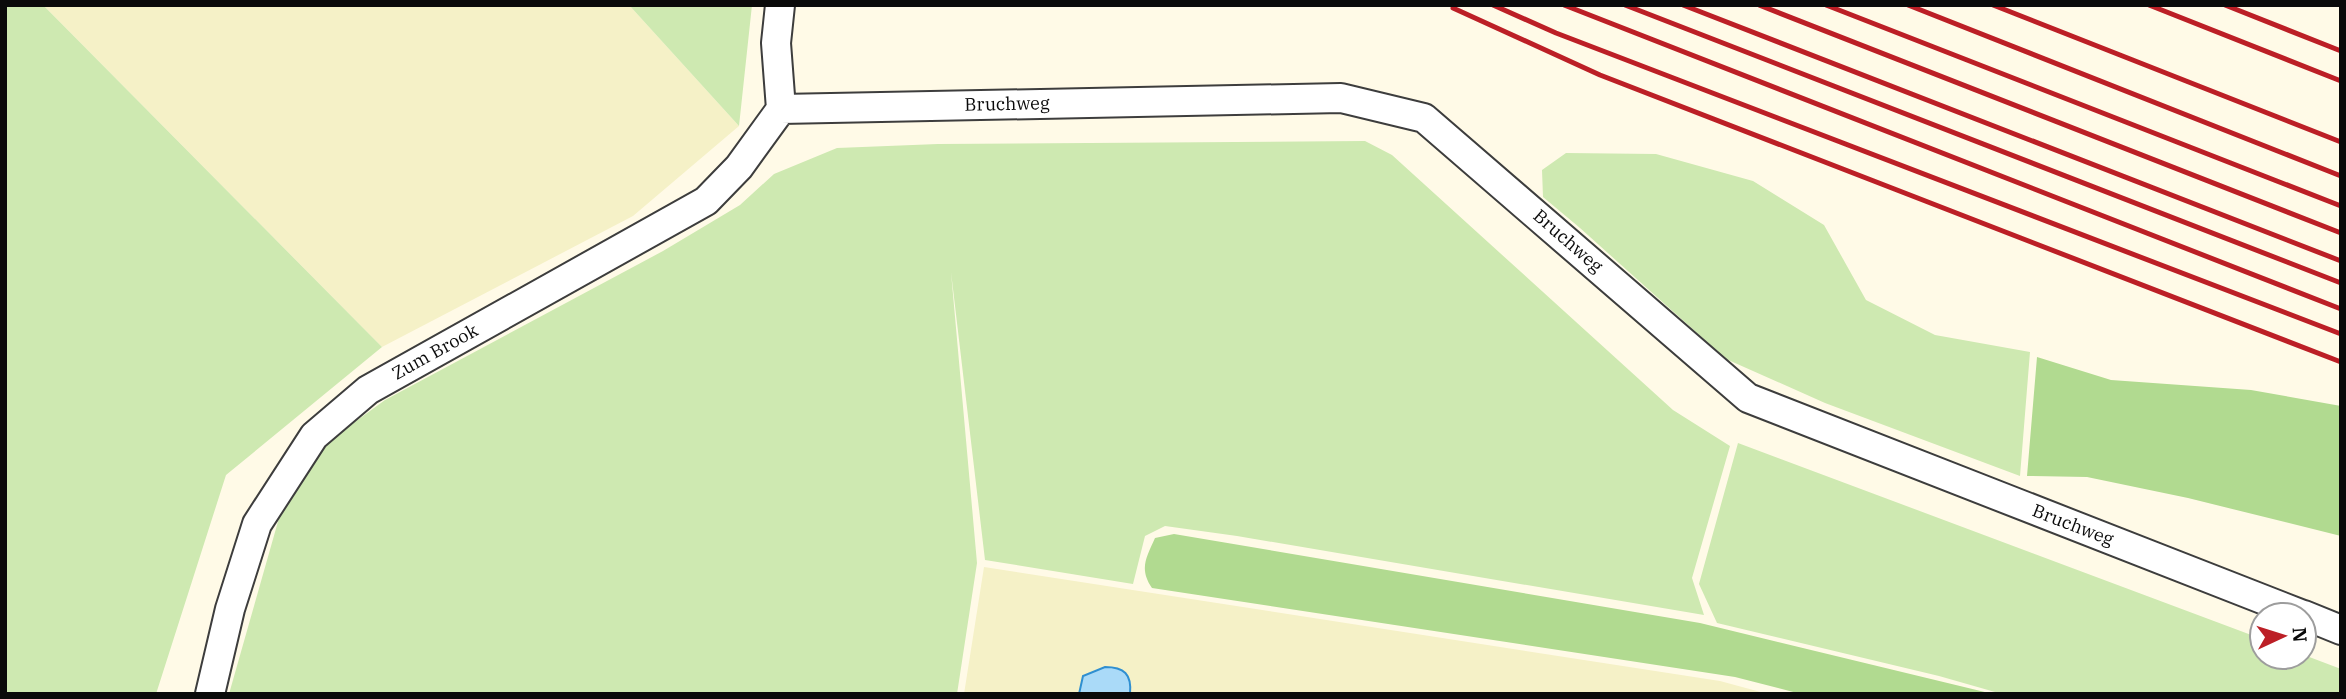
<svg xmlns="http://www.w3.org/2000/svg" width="2346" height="699" viewBox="0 0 2346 699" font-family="'IBM Plex Serif',serif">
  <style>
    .farmland { fill: #f5f1c7 }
    .green { fill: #cee9b1 }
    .forest { fill: #b1da90 }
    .water { fill: #aadaf8; stroke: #2f8fd1; stroke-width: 2 }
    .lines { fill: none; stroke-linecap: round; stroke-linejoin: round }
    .street-casing { stroke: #3d3d3d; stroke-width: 32 }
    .street { stroke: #fff; stroke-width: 28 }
    .rail { stroke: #bc1f26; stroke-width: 5 }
    .labels { text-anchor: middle; stroke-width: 7; stroke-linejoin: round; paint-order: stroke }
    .street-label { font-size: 18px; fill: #0a0a0a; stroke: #fff }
  </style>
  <rect width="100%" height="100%" fill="#fffae7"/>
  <path class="farmland" d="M43,5H629L739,126L633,216L382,347Z
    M984,567L1720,681L1768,694H964Z"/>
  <path class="green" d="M5,5H43L382,347L226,475L156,694H5Z
    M629,5H752L739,126Z
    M1365,141L1392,155L1673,410L1730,446L1692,578L1704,615L1237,536L1165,526L1145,536L1133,584L985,560L951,272L977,563L957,694H229L279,518L326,443L385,400L663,251L740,205L774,174L837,148L938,144Z
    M1566,153L1656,154L1753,181L1824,225L1866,300L1935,335L2030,352L2020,476L1825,403L1726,359L1580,228L1543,197L1542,170Z
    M1738,443L2262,639V657H2304V655L2341,669V694H2002L1939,676L1717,623L1699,584Z"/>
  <path class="forest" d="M2037,357L2111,380L2251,390L2341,406V536L2188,498L2087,477L2027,476Z
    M1174,534L1700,623L1993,694H1801L1735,677L1152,588C1139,569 1146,558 1155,538Z"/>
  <path class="water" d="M1105,667C1124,667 1132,674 1130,694H1079L1083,676Z"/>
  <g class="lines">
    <g class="street-casing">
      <path id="street" d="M780,5L776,43L781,109
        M781,109L1341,98L1424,118L1748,398L2303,615
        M2304,615L2341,630
        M210,694L230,609L257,524L314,436L368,390L706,201L739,167L781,109"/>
    </g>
    <use href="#street" class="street"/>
    <path class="rail" d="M1493,5L1556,33L2341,334
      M1564,5L2341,309
      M1625,5L2341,283
      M1683,5L2341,261
      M1759,5L2341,233
      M1826,5L2341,206
      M1908,5L2341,176
      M1993,5L2341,142
      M2149,5L2341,81
      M2225,5L2341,51
      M1453,8L1600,75L2341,362"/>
  </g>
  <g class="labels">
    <g class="street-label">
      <text transform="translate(1007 104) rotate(-1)" y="6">Bruchweg</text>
      <text transform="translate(1568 241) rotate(41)" y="6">Bruchweg</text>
      <text transform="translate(435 352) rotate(-29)" y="6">Zum Brook</text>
      <text transform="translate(2073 525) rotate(21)" y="6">Bruchweg</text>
    </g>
  </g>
  <rect width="2346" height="699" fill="none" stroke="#0a0a0a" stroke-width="14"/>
  <g transform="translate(2283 636) rotate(86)"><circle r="33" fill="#ffffff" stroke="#9d9d9d" stroke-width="2"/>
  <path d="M0-5L12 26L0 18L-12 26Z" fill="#bc1f26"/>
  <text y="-10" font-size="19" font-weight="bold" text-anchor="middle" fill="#0a0a0a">N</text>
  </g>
</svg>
